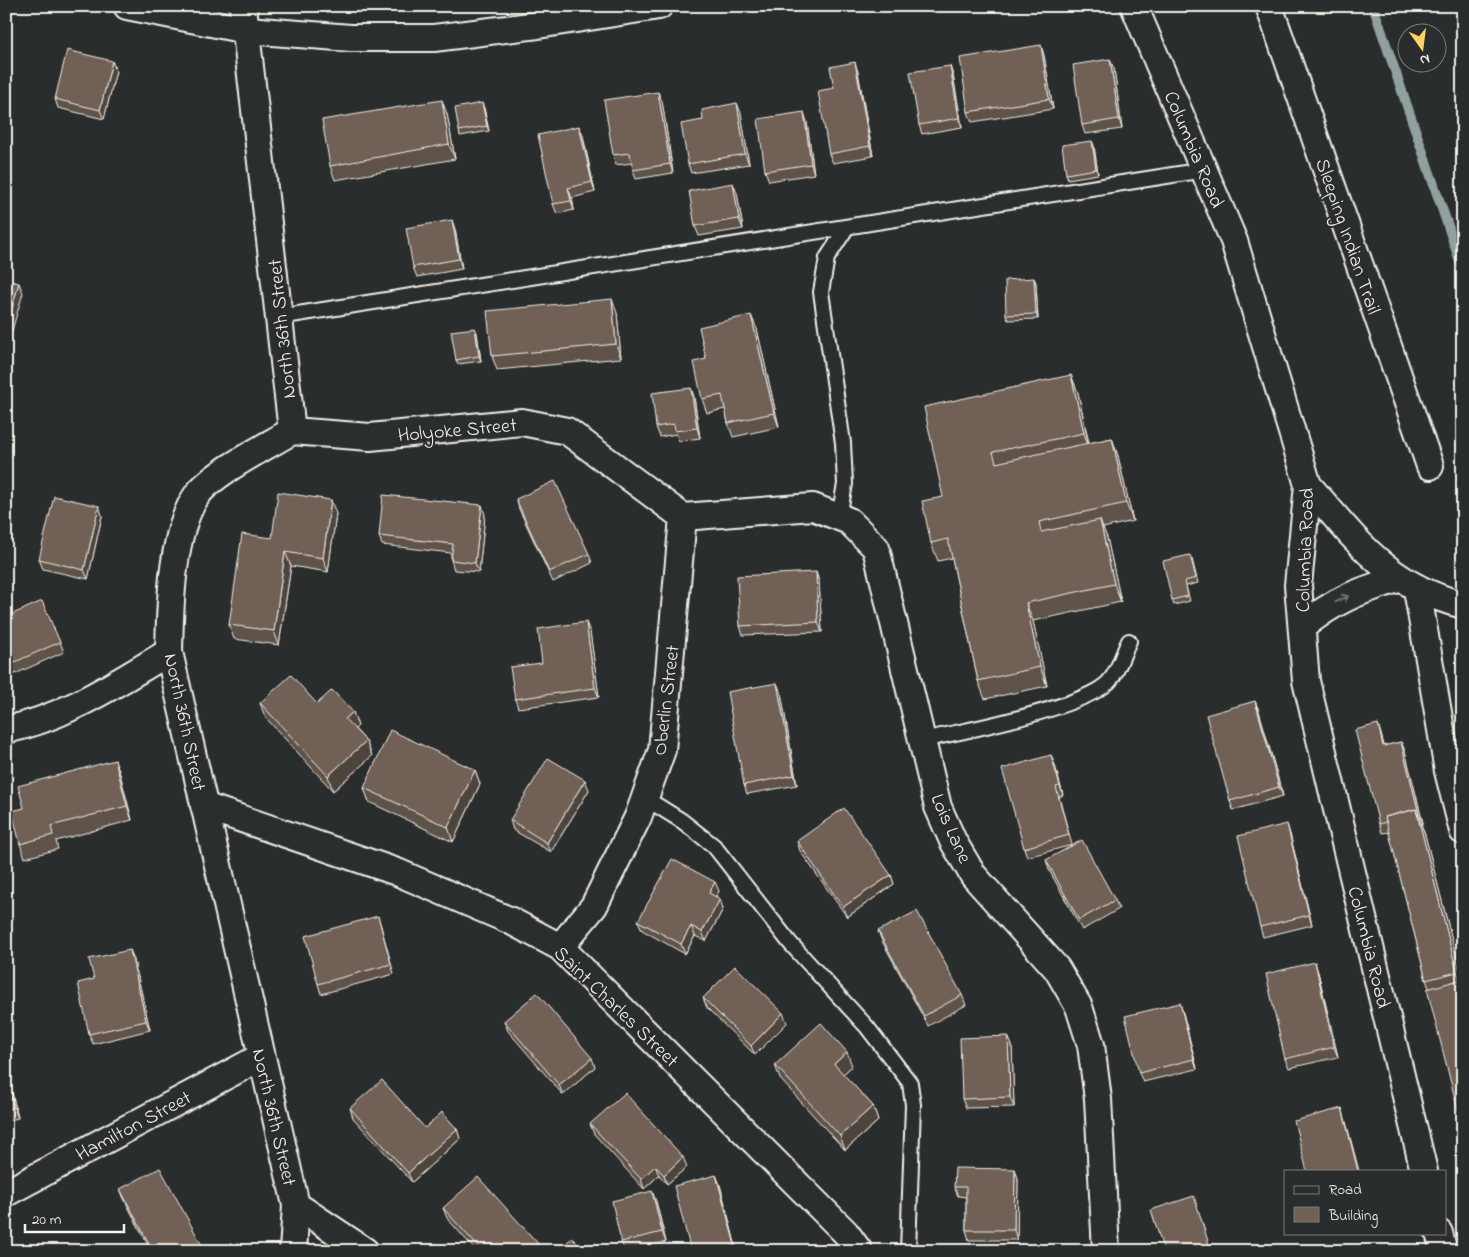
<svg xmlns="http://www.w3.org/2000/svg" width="1469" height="1257" viewBox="0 0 1469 1257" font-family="'Indie Flower',sans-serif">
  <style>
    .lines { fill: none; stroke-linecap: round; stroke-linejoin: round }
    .stream { stroke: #90a19f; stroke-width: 10 }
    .service-casing { stroke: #f4f1e8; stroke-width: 18 }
    .minor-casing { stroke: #f4f1e8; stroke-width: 30 }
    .service { stroke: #2a2d2e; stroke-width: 14 }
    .minor { stroke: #2a2d2e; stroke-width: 26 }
    .wall { fill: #5f534a; stroke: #f4f1e8 }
    .shaded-wall { fill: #4e443c; stroke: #f4f1e8 }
    .building { fill: #6f6156; stroke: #f4f1e8 }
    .oneway { stroke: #71726f }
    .labels { text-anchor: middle; stroke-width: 4; stroke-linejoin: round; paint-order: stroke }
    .street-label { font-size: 20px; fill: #f4f1e8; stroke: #2a2d2e }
  </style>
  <rect width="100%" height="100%" fill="#2a2d2e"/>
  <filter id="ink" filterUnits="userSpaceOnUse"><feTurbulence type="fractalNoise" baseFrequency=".02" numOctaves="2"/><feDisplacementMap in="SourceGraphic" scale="10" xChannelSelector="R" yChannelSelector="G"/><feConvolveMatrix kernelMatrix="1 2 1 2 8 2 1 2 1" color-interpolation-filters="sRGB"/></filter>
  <g filter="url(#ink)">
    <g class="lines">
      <path class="stream" d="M1373,6L1463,270"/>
      <g class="service-casing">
        <path id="service" d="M279,317L1204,170
          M839,517L845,484L843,443L821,292L827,258L847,227
          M922,740C957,733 1093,706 1111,679C1119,669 1123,653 1129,641
          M645,798L682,821L714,846L790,943L867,1027L910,1083L913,1105L908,1251"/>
      </g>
      <g class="minor-casing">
        <path id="minor" d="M127,6L246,30L351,38H434L538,25L659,6
          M243,6L292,431C267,446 213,473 197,495C171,532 170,609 169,652L296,1205L293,1251
          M1134,6L1234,241L1308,485L1298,585L1306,681L1424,1171
          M1269,6L1430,466
          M292,431L370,437L522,422L567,431L683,517
          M1308,485C1356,540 1388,586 1463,605
          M683,517L813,507L849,521L876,548L938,807L953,841L973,875L1057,969L1079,1007L1091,1045L1098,1099L1106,1251
          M1417,589L1448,771L1463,831
          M1302,627C1336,599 1359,591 1401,578
          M6,730C65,718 118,682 169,652
          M204,806L397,872L511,921L560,947L846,1233L859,1251
          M560,947L594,906L638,817L662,750L683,517
          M6,1193L261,1057
          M296,1205L365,1251
          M1439,1233L1444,1251"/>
      </g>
      <use href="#service" class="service"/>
      <use href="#minor" class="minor"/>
    </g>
    <path class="wall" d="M1044,55L1053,109L972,122L968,112Z
      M112,61L116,71L104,119L58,108L55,99Z
      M1114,69L1122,129L1085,134L1082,125Z
      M858,72L873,156L833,163L829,154L834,88Z
      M953,75L962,127L922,134L919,125Z
      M662,101L673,173L636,179L633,170L632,163L616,165L613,155Z
      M484,108L489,131L460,136L459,131Z
      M741,113L749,164L691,173L688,164L703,120Z
      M447,114L455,159L335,180L330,166Z
      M807,122L814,174L769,181L765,171Z
      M579,126L583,136L595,192L572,198L574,210L557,214L553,204Z
      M1092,141L1094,146L1098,174L1068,179L1066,174Z
      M737,193L743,229L699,236L695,226Z
      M455,229L462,269L417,277L413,267Z
      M1034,278L1036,283L1038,319L1008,320L1006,315Z
      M617,313L621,358L497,370L492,356Z
      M475,328L477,333L481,361L458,364L456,360Z
      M757,329L779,427L733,437L728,423L725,409L707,413L702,399L706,359Z
      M1071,375L1078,393L1089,443L1112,438L1118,456L1133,521L1103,528L1107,538L1121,602L1033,621L1047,686L985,699L978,681L952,558L938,561L931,543L943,497Z
      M691,388L694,397L700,438L679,441L676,434L660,437L656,427Z
      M516,499L589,554L592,563L553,582L519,509Z
      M99,506L102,516L88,579L43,569L39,559Z
      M336,514L328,572L291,566L279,645L234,639L229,625L272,538Z
      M485,515L479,572L454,570L451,560V553L382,545L379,536Z
      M1192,559L1198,583L1186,586L1190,601L1174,605L1172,600Z
      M816,572L819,582L822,632L743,635L740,626Z
      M6,617L60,642L64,652L6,678Z
      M590,632L599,697L518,708L515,699L542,663Z
      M781,693L797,785L747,794L744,785Z
      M1255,701L1259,711L1283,796L1233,810L1230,801Z
      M260,703L317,704L353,712L358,726L355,729L366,741L372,756L333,791L265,717Z
      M1378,724L1384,746L1401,742L1405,751L1423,823L1421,824L1425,835L1463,983V1129L1429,988L1426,980L1389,832L1382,833L1379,824Z
      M1051,755L1063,795L1059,797L1072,845L1027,857L1024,848Z
      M115,760L120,774L132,820L56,841L58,849L25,858L20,844L24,808Z
      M475,770L480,784L453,842L369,802L364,788Z
      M589,790L551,852L513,830L510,820Z
      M1290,834L1312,925L1263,937L1260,927Z
      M797,841L891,875L894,884L847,917L800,851Z
      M1046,860L1115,900L1119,909L1082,930L1049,870Z
      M719,891L716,897L723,909L706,941L695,936L685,954L642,930L638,921Z
      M378,916L381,926L394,974L321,994L318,984Z
      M878,931L962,995L966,1005L928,1026L882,941Z
      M130,950L134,960L150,1030L93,1044L89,1034L94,979Z
      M1318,972L1338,1057L1289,1068L1285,1059Z
      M703,998L787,1023L755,1055L707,1008Z
      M1183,1013L1197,1069L1143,1082L1139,1073Z
      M504,1021L595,1067L563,1095L508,1031Z
      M1008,1036L1012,1046L1014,1107L966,1108L962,1099Z
      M775,1065L852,1066L843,1074L873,1106L878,1121L845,1150L780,1079Z
      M6,1067L18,1118L6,1121Z
      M350,1108L425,1128L457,1129L460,1139L412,1182L353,1118Z
      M590,1124L687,1167L667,1184L659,1175L644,1189L594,1134Z
      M1015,1169L1018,1179L1017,1240H969L966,1230V1197L958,1196L954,1187Z
      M716,1175L720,1185L737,1251H691Z
      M120,1189L205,1251H151L124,1199Z
      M656,1201L666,1242L625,1251L621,1242Z
      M443,1208L542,1248L543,1251H476L447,1218Z"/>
    <path class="shaded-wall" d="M1041,45L1044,55L1053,109L1049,99Z
      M1110,59L1114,69L1122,129L1119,119Z
      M112,61L116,71L104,119L100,110Z
      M855,62L858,72L873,156L870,146Z
      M950,66L953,75L962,127L959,118Z
      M658,92L662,101L673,173L670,164Z
      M442,100L447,114L455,159L449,144Z
      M482,103L484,108L489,131L487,126Z
      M737,103L741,113L749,164L745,154Z
      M804,112L807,122L814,174L811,164Z
      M579,126L583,136L595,192L592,182Z
      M1092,141L1094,146L1098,174L1096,169Z
      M733,183L737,193L743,229L739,219Z
      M568,188L572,198L574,210L571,201Z
      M452,220L455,229L462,269L459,259Z
      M1034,278L1036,283L1038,319L1036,314Z
      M19,283L23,293L6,351V329Z
      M612,299L617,313L621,358L616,344Z
      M751,315L757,329L779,427L774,413Z
      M475,328L477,333L481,361L479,356Z
      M1071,375L1078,393L1090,451L1084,433Z
      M691,388L694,397L700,438L697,428Z
      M1112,438L1118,456L1133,521L1126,503Z
      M331,500L336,514L328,572L323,558Z
      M482,505L485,515L479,572L475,563Z
      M99,506L102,516L88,579L84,570Z
      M1100,520L1107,538L1121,602L1114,584Z
      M285,552L291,566L279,645L274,631Z
      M816,572L819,582L822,632L818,622Z
      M1026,603L1033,621L1047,686L1040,667Z
      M586,622L590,632L599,697L595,688Z
      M777,683L781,693L797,785L794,775Z
      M1255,701L1259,711L1283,796L1279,787Z
      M353,712L358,726L351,733L345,719Z
      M1378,724L1381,734L1387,756L1383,746Z
      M366,741L372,756L333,791L328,776Z
      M1401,742L1405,751L1423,823L1419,814Z
      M1051,755L1055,765L1063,795L1060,786Z
      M115,760L120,774L132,820L127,806Z
      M475,770L480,784L453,842L448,827Z
      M585,780L589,790L551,852L547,843Z
      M1416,809L1425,835L1463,983V987L1457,972Z
      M1287,824L1290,834L1312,925L1309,915Z
      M891,875L894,884L847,917L843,907Z
      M715,882L719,891L712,903L709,893Z
      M720,899L723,909L706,941L702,932Z
      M691,926L695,936L685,954L681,944Z
      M130,950L134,960L150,1030L146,1021Z
      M1315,962L1318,972L1338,1057L1334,1047Z
      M1180,1003L1183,1013L1197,1069L1194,1059Z
      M783,1013L787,1023L755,1055L751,1046Z
      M1008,1036L1012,1046L1014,1107L1010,1097Z
      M847,1052L852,1066L839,1078L834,1064Z
      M592,1058L595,1067L563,1095L559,1085Z
      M6,1067L18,1118L14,1108L6,1073Z
      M873,1106L878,1121L845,1150L840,1136Z
      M1342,1108L1345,1118L1359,1171H1358Z
      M457,1129L460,1139L412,1182L408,1173Z
      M683,1157L687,1167L667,1184L664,1175Z
      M655,1166L659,1175L644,1189L641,1179Z
      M1015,1169L1018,1179L1017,1240L1014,1230Z
      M716,1175L720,1185L737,1251L735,1245Z
      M652,1191L656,1201L666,1242L662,1232Z
      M499,1245L501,1251H493Z"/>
    <path class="building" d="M1041,45L1049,99L968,112L960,58Z
      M67,50L112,61L100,110L55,99Z
      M1110,59L1119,119L1082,125L1073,65Z
      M855,62L870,146L829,154L818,91L834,88L830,67Z
      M950,66L959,118L919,125L910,72Z
      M658,92L670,164L633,170L630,153L613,155L604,100Z
      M442,100L449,144L330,166L322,120Z
      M482,103L487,126L459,131L455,108Z
      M737,103L745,154L688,164L681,124L703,120L702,110Z
      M804,112L811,164L765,171L758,119Z
      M579,126L592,182L568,188L571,201L553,204L538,135Z
      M1092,141L1096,169L1066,174L1062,145Z
      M733,183L739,219L695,226L689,191Z
      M452,220L459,259L413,267L406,228Z
      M1034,278L1036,314L1006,315L1005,280Z
      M6,280L19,283L6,329Z
      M612,299L616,344L492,356L487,311Z
      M751,315L774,413L728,423L722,395L702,399L694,362L706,359L699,327Z
      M475,328L479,356L456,360L451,331Z
      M1071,375L1084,433L993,452L996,463L1112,438L1126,503L1039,522L1041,532L1100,520L1114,584L1026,603L1040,667L978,681L948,539L931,543L922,501L943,497L924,407Z
      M691,388L697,428L675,431L674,424L656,427L652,393Z
      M555,481L589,554L549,572L516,499Z
      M278,492L331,500L323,558L285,552L274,631L229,625L242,534L272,538Z
      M383,495L482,505L475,563L451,560L453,544L379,536Z
      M54,496L99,506L84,570L39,559Z
      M1190,555L1196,578L1185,581L1188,596L1172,600L1163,561Z
      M816,572L818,622L740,626L737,576Z
      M42,601L60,642L6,666V617Z
      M586,622L595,688L515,699L510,667L542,663L538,629Z
      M291,675L317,704L332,690L353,712L345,719L366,741L328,776L260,703Z
      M777,683L794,775L744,785L727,692Z
      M1255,701L1279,787L1230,801L1206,715Z
      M1378,724L1383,746L1401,742L1419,814H1417L1416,809L1385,817L1386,822L1379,824L1355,730Z
      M390,730L475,770L448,827L364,788Z
      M1051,755L1060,786L1056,787L1069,835L1024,848L1002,769Z
      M548,758L585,780L547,843L510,820Z
      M115,760L127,806L51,826L53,835L20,844L12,811L24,808L18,786Z
      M844,808L891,875L843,907L797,841Z
      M1416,809L1457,972L1426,980L1385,817Z
      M1287,824L1309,915L1260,927L1238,836Z
      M1082,840L1115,900L1079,920L1046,860Z
      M672,859L715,882L709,893L720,899L702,932L691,926L681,944L638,921Z
      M917,911L962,995L924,1016L878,931Z
      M378,916L391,964L318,984L305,936Z
      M130,950L146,1021L89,1034L78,983L94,979L89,959Z
      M1315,962L1334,1047L1285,1059L1266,974Z
      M735,966L783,1013L751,1046L703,998Z
      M1459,980L1463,994V1125L1462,1126L1427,989Z
      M537,993L592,1058L559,1085L504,1021Z
      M1180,1003L1194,1059L1139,1073L1125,1016Z
      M821,1023L847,1052L834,1064L873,1106L840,1136L775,1065Z
      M1008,1036L1010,1097L962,1099L960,1038Z
      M6,1073L14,1108L6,1110Z
      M382,1080L425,1128L442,1112L457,1129L408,1173L350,1108Z
      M625,1093L683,1157L664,1175L655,1166L641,1179L590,1124Z
      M1342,1108L1358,1171H1307L1294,1121Z
      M160,1168L205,1251H153L120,1189Z
      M955,1168L1015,1169L1014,1230H966V1187H954Z
      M716,1175L735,1245L712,1251H691L674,1186Z
      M478,1177L542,1248L540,1251H504L499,1245L493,1251H482L443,1208Z
      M652,1191L662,1232L621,1242L612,1201Z
      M1194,1196L1211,1251H1164L1151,1210Z
      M572,1238L584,1251H557Z
      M1348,1245L1350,1251H1324Z"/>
    <defs><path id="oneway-shaft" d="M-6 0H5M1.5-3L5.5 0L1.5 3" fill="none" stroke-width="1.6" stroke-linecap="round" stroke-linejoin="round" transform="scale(1.25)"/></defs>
    <use class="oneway" href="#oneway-shaft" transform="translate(1342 599) rotate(-27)"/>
  </g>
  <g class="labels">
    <g class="street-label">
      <text transform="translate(1195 149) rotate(67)" y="7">Columbia Road</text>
      <text transform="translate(1349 236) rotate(71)" y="7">Sleeping Indian Trail</text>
      <text transform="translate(281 329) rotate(-96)" y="7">North 36th Street</text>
      <text transform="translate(457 429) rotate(-5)" y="7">Holyoke Street</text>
      <text transform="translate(1304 550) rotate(-88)" y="7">Columbia Road</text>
      <text transform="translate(665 700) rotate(-83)" y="7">Oberlin Street</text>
      <text transform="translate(186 722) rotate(78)" y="7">North 36th Street</text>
      <text transform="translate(952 828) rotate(66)" y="7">Lois Lane</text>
      <text transform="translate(1370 947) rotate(76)" y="7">Columbia Road</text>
      <text transform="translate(617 1006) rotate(44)" y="7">Saint Charles Street</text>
      <text transform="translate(275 1117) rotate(77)" y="7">North 36th Street</text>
      <text transform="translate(133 1125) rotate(-28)" y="7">Hamilton Street</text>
    </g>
  </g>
  <rect width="1469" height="1257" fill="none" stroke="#2a2d2e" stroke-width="25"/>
  <rect x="12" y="12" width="1444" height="1232" fill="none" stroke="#f4f1e8" stroke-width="2" filter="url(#ink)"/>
  <rect x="1284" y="1170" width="162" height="65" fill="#2a2d2e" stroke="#7b7b78"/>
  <rect x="1294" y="1186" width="25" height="8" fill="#2a2d2e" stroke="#7b7b78"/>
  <text x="1329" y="1194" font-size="15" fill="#f4f1e8">Road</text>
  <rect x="1294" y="1207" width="25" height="15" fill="#6f6156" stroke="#7b7b78"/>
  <text x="1329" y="1220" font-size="15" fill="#f4f1e8">Building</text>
  <g transform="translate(1422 48) rotate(166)"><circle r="24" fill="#2a2d2e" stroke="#7b7b78"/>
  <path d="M0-4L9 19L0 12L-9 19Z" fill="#ffd166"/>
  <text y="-8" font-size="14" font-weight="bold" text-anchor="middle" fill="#f4f1e8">N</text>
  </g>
  <path d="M25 1224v8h99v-8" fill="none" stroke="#f4f1e8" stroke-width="2.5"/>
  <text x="32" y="1224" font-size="15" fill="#f4f1e8" stroke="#2a2d2e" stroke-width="4" paint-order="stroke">20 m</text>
</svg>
